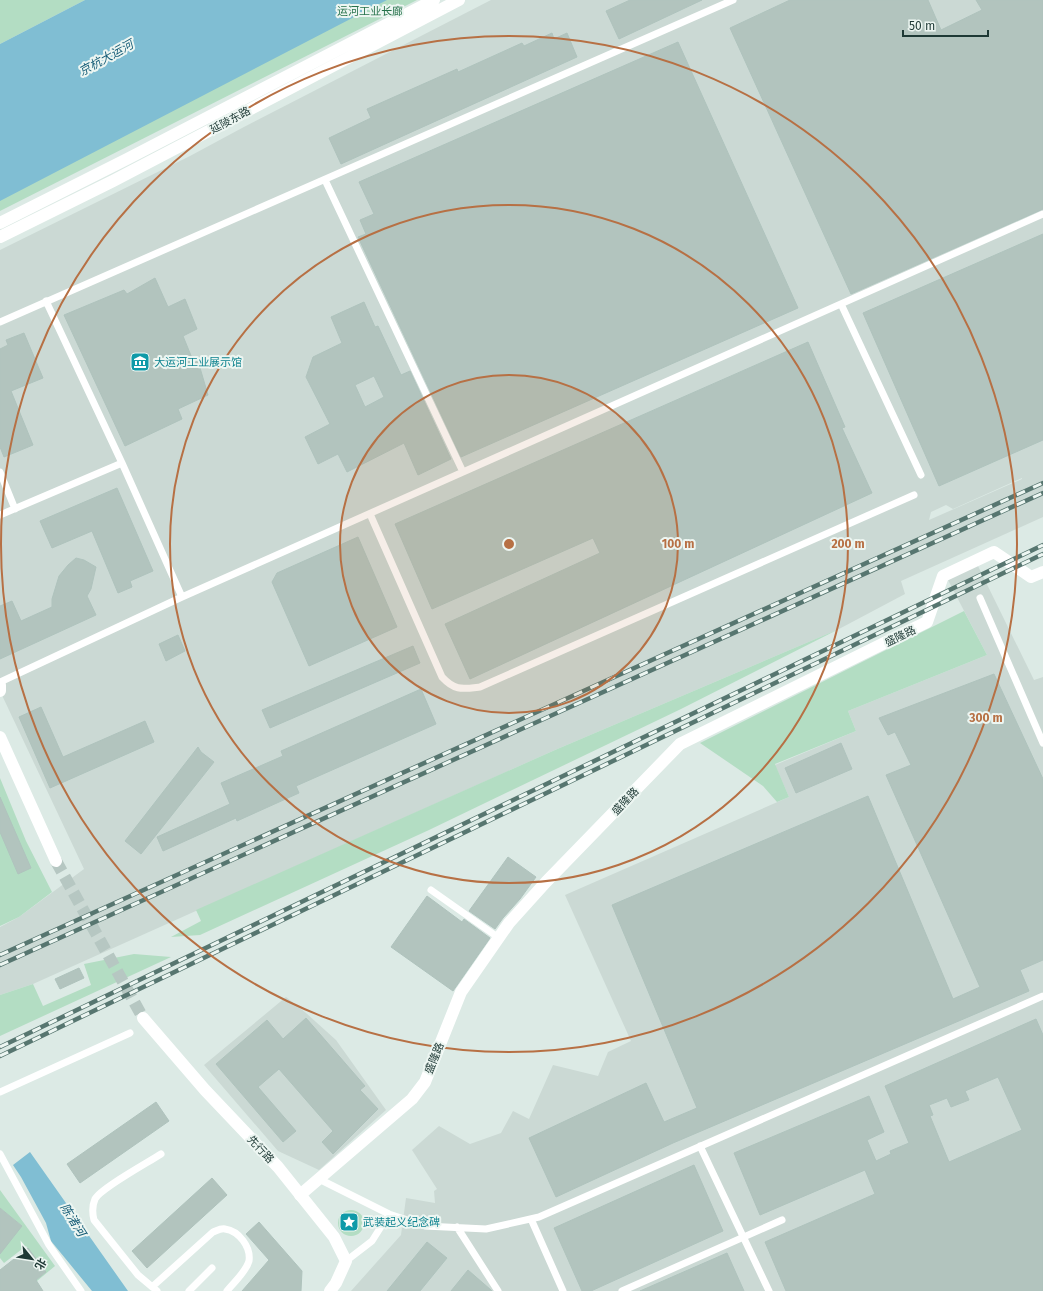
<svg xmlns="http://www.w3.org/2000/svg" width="1043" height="1291" viewBox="0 0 1043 1291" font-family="'Fira Sans','Noto Sans SC',sans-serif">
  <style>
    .built { fill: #cbd9d4; fill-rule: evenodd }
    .green { fill: #b3ddc3 }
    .water { fill: #80bed3 }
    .building { fill: #b2c4be; stroke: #afc3bd; fill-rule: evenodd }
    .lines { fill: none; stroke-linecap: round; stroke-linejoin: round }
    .tertiary-tunnel { stroke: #b6c7c2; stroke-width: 12; stroke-dasharray: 12 6; stroke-linecap: butt }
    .service { stroke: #fff; stroke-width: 7 }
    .minor { stroke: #fff; stroke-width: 12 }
    .tertiary { stroke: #fff; stroke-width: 12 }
    .secondary { stroke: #fff; stroke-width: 12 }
    .rail-casing { stroke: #577670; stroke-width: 4.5 }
    .rail { stroke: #edf6f2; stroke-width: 3; stroke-dasharray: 9; stroke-linecap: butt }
    .ring { fill: none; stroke: #b77044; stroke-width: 2 }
    .labels { text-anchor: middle; stroke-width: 4; stroke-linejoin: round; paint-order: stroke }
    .park-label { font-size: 11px; fill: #26724b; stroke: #edf6f2 }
    .street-label { font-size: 11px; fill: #1e3935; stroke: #edf6f2 }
    .culture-label { font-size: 11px; fill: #0d838f; stroke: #edf6f2; text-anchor: start }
    .water-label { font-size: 12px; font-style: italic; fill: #165d77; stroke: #edf6f2 }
    .centre { fill: #b77044; stroke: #edf6f2; stroke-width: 2 }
    .ring-label { font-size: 12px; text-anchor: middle; font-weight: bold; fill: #b77044; stroke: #edf6f2; stroke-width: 4; stroke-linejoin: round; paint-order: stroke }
  </style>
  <rect width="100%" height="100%" fill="#dceae5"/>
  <path class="built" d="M491,0H1043V517L901,581L905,594L839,629L555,750L33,984L0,995V927L19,917L84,869L0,691V250L190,156L242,128ZM1022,478V479L929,520L931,512L946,505L953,509Z
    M977,564L1034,680L1043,677V1291H351L401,1235L406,1198L435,1203L434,1191L437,1189L412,1150L439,1126L470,1144L501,1133L513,1111L529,1119L553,1065L598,1076L608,1052L631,1041L565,895L789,797L775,765L856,731L848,711L987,655L947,578Z
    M286,997L306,1013L336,1040L386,1110L319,1170L278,1151L204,1065Z"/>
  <path class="green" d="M0,0H85L0,44Z
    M367,0H417L0,211V194Z
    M964,611L987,655L848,711L856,731L775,764L789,797L777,802L763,786L700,743Z
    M839,629L681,709L429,830L200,935L171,937L201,921L196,910L555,750Z
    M0,778L26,841L52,892L19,917L0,926Z
    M134,954L171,957L0,1036V995L33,984L43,1006L91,985L84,964Z
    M0,1190L55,1266L25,1291H23L46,1272L26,1246L4,1263L0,1258V1245L22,1226L0,1208Z
    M338 1223a13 13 0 1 1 26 0a13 13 0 1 1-26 0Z"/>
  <path class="water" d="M85,0H387L0,201V44Z
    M30,1152L128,1291H92L51,1241L46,1223L21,1177L13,1165Z"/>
  <path class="building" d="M630,0H702L619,39L606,11Z
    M790,0H928L941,30L982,10L976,0H1043V209L851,294L730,28Z
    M552,33L554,39L567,33L577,57L341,164L329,138L371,118L367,109L457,69L458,72L522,43L524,46Z
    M678,42L798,308L461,457L358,237L366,234L360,220L374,214L359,182Z
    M1043,234V440L939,486L863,313Z
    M155,278L168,307L185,299L197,329L183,336L194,363L198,361L208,395L178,409L182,419L125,446L64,315L124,290L127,294Z
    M364,302L375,327L378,326L401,375L410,371L451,459L418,475L404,443L347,472L338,454L318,464L305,437L330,424L306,377L313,357L342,343L331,317ZM374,376L384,397L365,407L355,385Z
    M24,333L43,378L11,391L33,445L4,457L0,447V349L8,345L6,340Z
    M808,342L845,427L842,428L872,493L470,679L445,624L600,553L593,538L432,609L395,524Z
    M117,488L153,571L130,581L132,587L118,593L92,531L52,548L40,521Z
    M358,537L397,627L309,666L272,582L277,573Z
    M76,558L84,560L96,567L91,589L87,596L96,615L0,659V606L12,601L21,621L52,607V599L59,576L68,565Z
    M178,635L185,651L166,661L159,644Z
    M413,646L420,663L270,728L262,710Z
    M994,674L1043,779V960L1020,970L1029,991L673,1143L556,1197L529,1138L646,1083L664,1122L697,1108L612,905L868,796L953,999L980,987L886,775L911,765L895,732L888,735L879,718Z
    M421,689L436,724L296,786L299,793L237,821L236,818L163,851L157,837L230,804L221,783L283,756L281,751Z
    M41,707L63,757L145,721L154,742L50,788L19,717Z
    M841,743L852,769L796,793L785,768Z
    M198,747L201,752L214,762L141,854L125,841Z
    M0,797L31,868L18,874L0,832Z
    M508,857L536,877L520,899L503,918L495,929L469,911Z
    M427,896L462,922L464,919L490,938L453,991L391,947Z
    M79,968L84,978L60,989L55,979Z
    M306,1018L365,1086L360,1090L378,1109L333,1154L322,1142L333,1131L279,1069L258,1087L296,1131L283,1142L216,1064L267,1020L283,1039Z
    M1036,1019L1043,1035V1291H786L765,1242L875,1194L865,1170L760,1215L734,1153L869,1096L884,1132L867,1140L876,1161L891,1154L890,1151L909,1143L885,1086ZM998,1077L1022,1130L949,1162L930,1116L933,1115L929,1105L947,1098L951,1107L969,1100L965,1091Z
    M156,1102L169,1121L80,1183L67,1164Z
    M694,1165L723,1231L591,1291H582L554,1228Z
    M212,1178L227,1195L147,1268L132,1251Z
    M0,1208L22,1226L0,1254Z
    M259,1222L302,1271L301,1291H242L269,1260L246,1234Z
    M427,1242L447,1258L420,1291H387Z
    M28,1248L46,1272L36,1280L43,1291H0V1270Z
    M727,1253L744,1291H640Z
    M468,1270L491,1290L492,1291H451Z"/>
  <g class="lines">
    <path class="tertiary-tunnel" d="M56,861L143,1018"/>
    <path class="service" d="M325,180L463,472
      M46,301L122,463
      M841,304L921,475
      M0,322L733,0
      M0,472L15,509
      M370,514L442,677C455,691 462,689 480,687L914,495
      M0,515L122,463L182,597
      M980,598L1043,743
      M0,682L182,597L1043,214
      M431,890L499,938
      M0,1092L130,1033
      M700,1146L769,1291
      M0,1154L49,1245L81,1291
      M319,1179L389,1214L425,1226L486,1229L539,1217L1043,996
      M531,1219L563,1291
      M457,1227L498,1291
      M346,1261L372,1241L389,1214
      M152,1287L213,1232C216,1231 221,1228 225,1229C239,1231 251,1247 249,1261C246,1272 234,1282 227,1291
      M157,1291L138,1275L94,1220C92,1212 92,1206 95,1199C101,1188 149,1162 161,1154
      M189,1291L212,1268
      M622,1291L782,1220"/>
    <path class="minor" d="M300,1195L412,1099L425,1082L461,992L509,923L546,882L680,744L927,622L943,576L994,552L1031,577L1043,572"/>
    <path class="tertiary" d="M0,685V691
      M0,737L56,861
      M143,1018L205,1090L278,1167L334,1237L346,1261L336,1283L330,1291"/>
    <path class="secondary" d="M0,223L127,159L434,0
      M0,237L113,181L459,0"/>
    <g class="rail-casing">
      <path id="rail" d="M0,955L1043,483
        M0,965L1043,493
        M0,1047L1043,545
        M0,1056L1043,554"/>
    </g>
    <use href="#rail" class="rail"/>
  </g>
  <circle cx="509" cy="544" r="169" fill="#b77044" fill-opacity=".12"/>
  <g class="ring">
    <circle cx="509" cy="544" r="169"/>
    <circle cx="509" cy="544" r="339"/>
    <circle cx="509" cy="544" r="508"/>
  </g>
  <defs>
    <g id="museum-square" transform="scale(1)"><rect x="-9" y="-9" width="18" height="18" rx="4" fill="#0f9aa8" stroke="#edf6f2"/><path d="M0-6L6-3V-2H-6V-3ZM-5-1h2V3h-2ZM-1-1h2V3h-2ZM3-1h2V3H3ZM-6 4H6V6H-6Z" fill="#fff"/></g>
    <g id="sight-square" transform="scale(1)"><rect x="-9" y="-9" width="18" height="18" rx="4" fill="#0f9aa8" stroke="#edf6f2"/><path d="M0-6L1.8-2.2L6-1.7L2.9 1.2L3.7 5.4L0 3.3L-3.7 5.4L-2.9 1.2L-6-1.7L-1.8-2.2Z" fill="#fff"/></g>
  </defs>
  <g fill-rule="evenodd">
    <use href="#museum-square" x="140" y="362"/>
    <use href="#sight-square" x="349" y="1222"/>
  </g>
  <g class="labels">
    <g class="park-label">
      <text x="370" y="15">运河工业长廊</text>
    </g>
    <g class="street-label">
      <text transform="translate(230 120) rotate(-28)" y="4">延陵东路</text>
      <text transform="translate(900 636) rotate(-26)" y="4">盛隆路</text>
      <text transform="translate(625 801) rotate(-46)" y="4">盛隆路</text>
      <text transform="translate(434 1058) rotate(-68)" y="4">盛隆路</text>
      <text transform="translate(261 1149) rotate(47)" y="4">先行路</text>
    </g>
    <g class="culture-label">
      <text x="154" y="366">大运河工业展示馆</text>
      <text x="363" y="1226">武装起义纪念碑</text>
    </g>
    <g class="water-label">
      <text transform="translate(106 58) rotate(-29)" y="4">京杭大运河</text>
      <text transform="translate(73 1220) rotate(58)" y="4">陈渚河</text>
    </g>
  </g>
  <circle cx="509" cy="544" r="6" class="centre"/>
  <g class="ring-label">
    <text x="678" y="548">100 m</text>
    <text x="848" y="548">200 m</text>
    <text x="986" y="722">300 m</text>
  </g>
  <g transform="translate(32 1259) rotate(120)" stroke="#edf6f2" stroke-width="3" paint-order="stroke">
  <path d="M0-3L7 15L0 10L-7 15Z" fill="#1e3935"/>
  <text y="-6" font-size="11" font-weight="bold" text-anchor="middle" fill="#1e3935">北</text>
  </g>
  <path d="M903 30v6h85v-6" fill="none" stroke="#1e3935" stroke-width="2"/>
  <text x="909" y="30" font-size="12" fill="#1e3935" stroke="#edf6f2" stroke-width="3" paint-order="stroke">50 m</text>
</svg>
